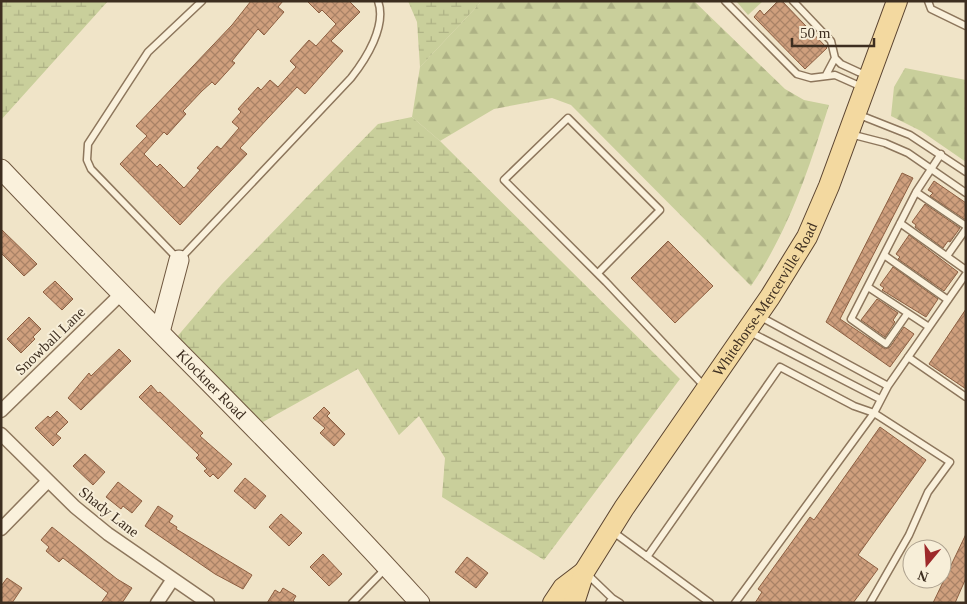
<svg xmlns="http://www.w3.org/2000/svg" width="967" height="604" viewBox="0 0 967 604" font-family="Georgia,serif">
  <style>
    .grass { fill: #c9cf9b }
    .forest { fill: url(#forest-firs) }
    .wetland { fill: url(#wetland-marsh) }
    .building { fill: url(#building-cross-hatch); stroke: #8d5f41 }
    .lines { fill: none; stroke-linecap: round; stroke-linejoin: round }
    .lane-casing { stroke: #8d765c; stroke-width: 9 }
    .street-casing { stroke: #8d765c; stroke-width: 15 }
    .secondary-casing { stroke: #6f573f; stroke-width: 21 }
    .primary-casing { stroke: #5b4430; stroke-width: 22 }
    .lane { stroke: #faf1dc; stroke-width: 6 }
    .street { stroke: #faf1dc; stroke-width: 12 }
    .secondary { stroke: #faf1dc; stroke-width: 19 }
    .primary { stroke: #f3d9a0; stroke-width: 20 }
    .labels { text-anchor: middle; stroke-width: 4; stroke-linejoin: round; paint-order: stroke }
    .street-label { font-size: 15px; fill: #3d2e20; stroke: #f7eed8 }
  </style>
  <defs>
    <pattern id="forest-firs" width="22" height="20" patternUnits="userSpaceOnUse" patternTransform="scale(1.25)"><rect width="22" height="20" fill="#c9cf9b"/><path d="M5 1l3.5 6h-7zM16 11l3.5 6h-7z" fill="#aeb285"/></pattern>
    <pattern id="wetland-marsh" width="20" height="14" patternUnits="userSpaceOnUse" patternTransform="scale(1.25)"><rect width="20" height="14" fill="#c9cf9b"/><path d="M1 5h8M5 5V1M11 12h8M15 12V8" fill="none" stroke="#aeb285"/></pattern>
    <pattern id="building-cross-hatch" width="8" height="8" patternUnits="userSpaceOnUse" patternTransform="scale(1.25)"><rect width="8" height="8" fill="#cf9f7d"/><path d="M0 0l8 8M0 8l8-8" fill="none" stroke="#a98266"/></pattern>
  </defs>
  <rect width="100%" height="100%" fill="#f0e4c8"/>
  <path class="grass" d="M736,1H763L748,15Z"/>
  <path class="forest" d="M482,1H694L785,89L804,100L829,105C808,171 790,228 751,286L571,105L552,98L494,109L440,141L412,117L420,67Z
    M905,68L966,80V162L921,131L891,116L894,87Z"/>
  <path class="wetland" d="M1,1H108L1,120Z
    M408,1H482L420,67L417,22Z
    M412,117L440,141L680,379L544,560L442,497L445,458L419,416L399,435L358,369L252,428L170,345L222,284L378,124Z"/>
  <path class="building" d="M251,1H283L278,7L284,12L264,35L258,29L232,61L235,63L215,85L212,82L202,91L183,111L186,114L167,135L164,132L144,154L157,167L160,164L184,188L200,170L197,168L217,146L221,149L239,128L232,122L241,112L238,109L258,87L261,90L270,80L278,87L296,67L290,61L309,40L316,46L336,24L322,10L319,13L307,1H349L360,12L331,41L343,51L305,94L297,87L240,148L247,154L180,225L120,164L147,136L136,126L232,25Z
    M778,1H782L827,48L805,69L754,17L760,10L764,15Z
    M902,173L913,178L840,319L885,349L890,347L904,327L914,334L890,367L826,322Z
    M934,181L966,203V220L930,196L933,193L928,190Z
    M925,204L960,228L950,242L948,241L943,248L915,227L916,225L912,222Z
    M1,229L37,264L24,276L1,253Z
    M909,235L958,272L944,291L898,259L900,257L896,254Z
    M668,241L713,286L675,323L631,278Z
    M893,267L938,299L926,317L882,290L884,288L880,285Z
    M55,281L73,299L62,310L43,292Z
    M877,299L898,313L893,320L895,322L885,337L861,320Z
    M966,309V389L929,364Z
    M29,317L41,329L33,337L35,339L21,353L7,339Z
    M119,349L131,361L81,410L68,398L89,373L91,376Z
    M151,385L158,393L160,392L203,433L200,436L232,464L218,479L213,474L210,477L204,471L207,469L196,458L199,455L139,397Z
    M324,407L330,413L327,416L345,434L334,446L320,433L325,428L313,418Z
    M57,411L68,422L56,434L61,438L53,446L35,428L48,416L50,418Z
    M880,427L926,460L858,555L878,569L853,603H755L762,592L758,589L810,517L814,520Z
    M85,454L105,472L93,485L73,466Z
    M245,478L266,496L255,509L234,491Z
    M118,482L142,501L132,513L123,506L121,509L106,497Z
    M158,506L173,516L169,522L177,527L176,529L252,575L243,589L215,574L145,526Z
    M281,514L302,533L289,546L269,527Z
    M52,527L117,579L132,588L122,603H101L108,593L63,558L59,562L46,551L49,547L41,540Z
    M966,534V578L955,603H933Z
    M323,554L342,574L329,586L310,567Z
    M467,557L488,573L476,588L455,572Z
    M7,578L22,588L12,603H1V586Z
    M283,588L296,596L293,601L296,603H267L275,590L280,593Z"/>
  <g class="lines">
    <g class="lane-casing">
      <path id="lane" d="M202,1L148,52L88,144L87,160L91,169L179,260L351,78C366,59 387,26 378,1
        M725,1L797,74L811,78L835,75L862,87
        M793,1L831,41L835,58L841,64L867,76
        M928,1L931,9L966,26
        M826,75L835,58
        M857,114L910,135L966,172
        M850,134L885,143L908,153L966,193
        M916,192L966,226
        M900,223L966,270
        M884,255L948,300
        M947,256L966,229
        M598,273L660,210L568,118L504,180C538,214 572,248 606,282L704,386
        M868,287L929,327
        M907,314L886,344L851,319L916,192L941,154
        M759,316L888,386
        M750,332L880,399
        M908,357L966,397
        M612,531L710,603
        M647,557L780,367L854,406L874,413L950,462L928,492L909,535L870,603
        M586,573L612,598
        M352,603L386,568
        M609,603L612,598L620,603
        M735,603L874,413L888,386L966,274"/>
    </g>
    <g class="street-casing">
      <path id="street" d="M1,411L121,294
        M1,434L75,507L108,534L208,603
        M1,529L48,481
        M157,603L173,579"/>
    </g>
    <g class="secondary-casing">
      <g id="secondary">
        <path id="s1" d="M1,169C139,315 285,454 420,603"/>
        <path d="M160,332L179,260"/>
      </g>
    </g>
    <g class="primary-casing">
      <g id="primary">
        <path d="M553,603L563,588L584,572"/>
        <path id="s2" d="M574,603L584,572L624,508L770,297L807,237L829,186L897,1"/>
      </g>
    </g>
    <use href="#lane" class="lane"/>
    <use href="#street" class="street"/>
    <use href="#secondary" class="secondary"/>
    <use href="#primary" class="primary"/>
  </g>
  <g class="labels">
    <g class="street-label">
      <text dy="5" stroke="none"><textPath href="#s2" startOffset="360">Whitehorse-Mercerville Road</textPath></text>
      <text transform="translate(50 341) rotate(-44)" y="5">Snowball Lane</text>
      <text dy="5" stroke="none"><textPath href="#s1" startOffset="301">Klockner Road</textPath></text>
      <text transform="translate(109 512) rotate(38)" y="5">Shady Lane</text>
    </g>
  </g>
  <rect width="967" height="604" fill="none" stroke="#3d2e20" stroke-width="5"/>
  <g transform="translate(927 564) rotate(198)"><circle r="24" fill="#f7eed8" stroke="#ada18e"/>
  <path d="M0-4L9 19L0 12L-9 19Z" fill="#9e2a2b"/>
  <text y="-8" font-size="14" font-weight="bold" text-anchor="middle" fill="#3d2e20">N</text>
  </g>
  <path d="M792 38v8h82v-8" fill="none" stroke="#3d2e20" stroke-width="2.5"/>
  <text x="800" y="38" font-size="15" fill="#3d2e20" stroke="#f7eed8" stroke-width="4" paint-order="stroke">50 m</text>
</svg>
